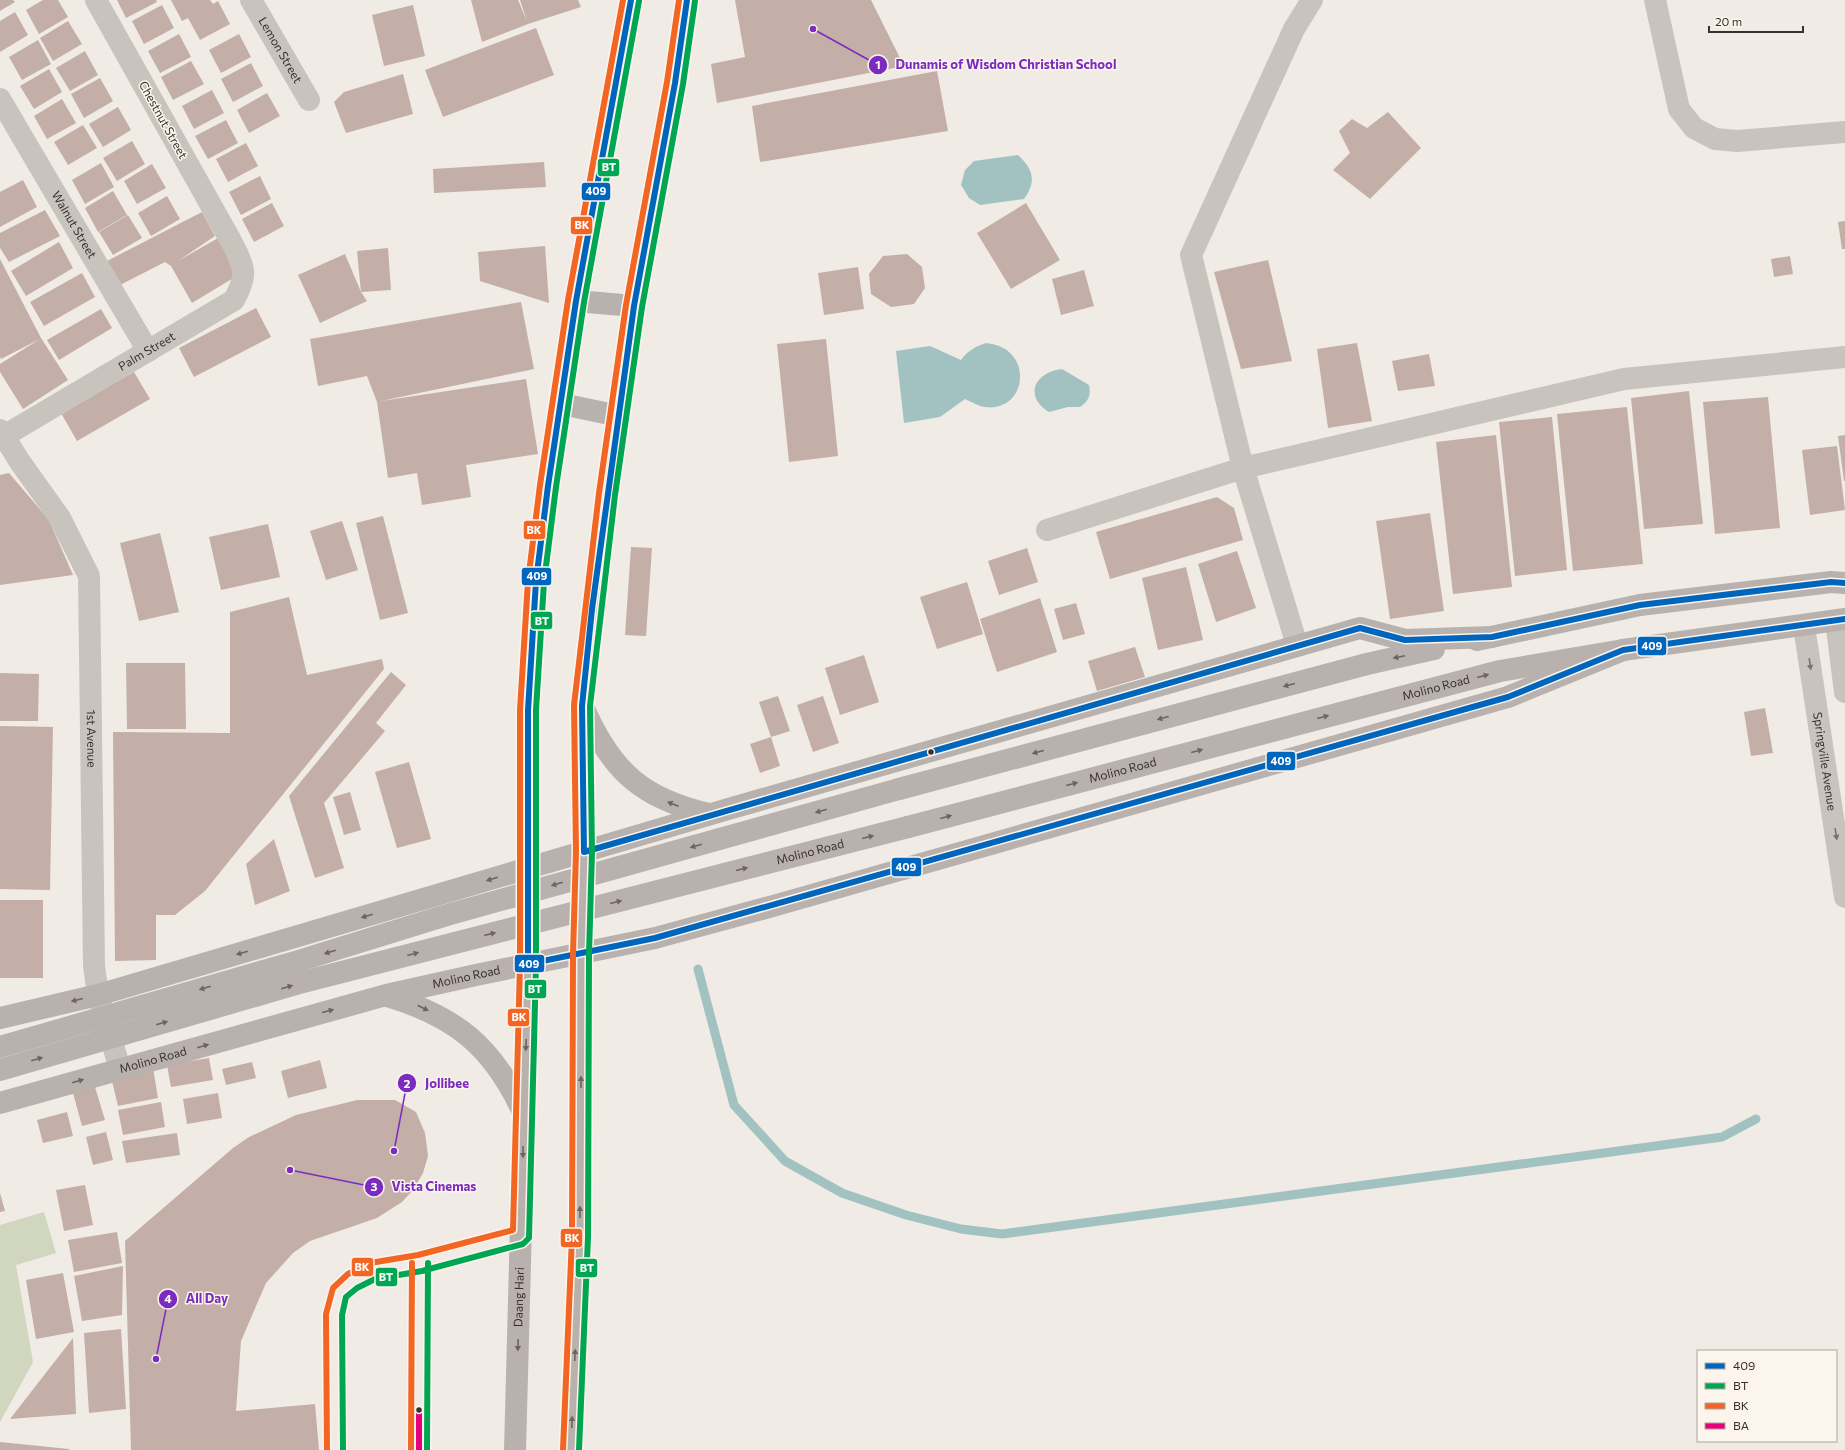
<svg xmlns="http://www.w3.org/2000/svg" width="1845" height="1450" viewBox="0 0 1845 1450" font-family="Commissioner,sans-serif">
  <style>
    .green { fill: #d1d6bf }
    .water { fill: #a1c2c1 }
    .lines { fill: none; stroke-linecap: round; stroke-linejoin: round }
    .stream { stroke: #a1c2c1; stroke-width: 9 }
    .building { fill: #c3afa7 }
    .minor { stroke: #c9c3be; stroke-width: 22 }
    .tertiary { stroke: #c9c3be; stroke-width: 22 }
    .primary { stroke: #b8b1ad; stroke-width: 22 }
    .primary-bridge { stroke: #b8b1ad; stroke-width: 22 }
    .bus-1-casing { stroke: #fbf5ee; stroke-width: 9 }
    .bus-2-casing { stroke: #fbf5ee; stroke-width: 9 }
    .bus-3-casing { stroke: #fbf5ee; stroke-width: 9 }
    .bus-4-casing { stroke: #fbf5ee; stroke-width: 9 }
    .bus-1 { stroke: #0065bd; stroke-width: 6 }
    .bus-2 { stroke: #00a651; stroke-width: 6 }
    .bus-3 { stroke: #f26522; stroke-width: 6 }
    .bus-4 { stroke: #e5007d; stroke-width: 6 }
    .oneway { fill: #6d645f }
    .oneway2 { fill: #7b726d }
    .bus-dot { fill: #3b302b; stroke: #fbf5ee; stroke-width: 1.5 }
    .labels { text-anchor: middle; stroke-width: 3; stroke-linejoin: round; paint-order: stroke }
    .street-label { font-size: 12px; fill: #3b302b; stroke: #fbf5ee }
    .leader { fill: none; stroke: #7b2cbf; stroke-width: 1.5 }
    .callout-dot { fill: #7b2cbf; stroke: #fbf5ee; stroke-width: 1.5 }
    .mark-label { font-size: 12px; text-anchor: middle; font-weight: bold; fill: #fff }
    .callout-label { font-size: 13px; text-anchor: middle; font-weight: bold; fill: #7b2cbf; stroke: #fbf5ee; stroke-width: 3; stroke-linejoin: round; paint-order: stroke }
    .line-badge { stroke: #fbf5ee; stroke-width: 1.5 }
    .badge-label { font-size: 11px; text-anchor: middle; font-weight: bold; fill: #fff }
  </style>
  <rect width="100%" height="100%" fill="#f0ebe5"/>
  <path class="green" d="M44,1212L56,1253L16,1265L33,1362L0,1422V1225Z"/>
  <path class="water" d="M1018,155C1033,169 1037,181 1024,199L980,205L969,198L961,185L965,170L974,161Z
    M986,343C1035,347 1028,413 985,407C978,406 972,402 965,399L940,417L904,423L896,351L930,346L961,360C968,351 974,347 986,343Z
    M1062,369L1089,385C1091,395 1089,401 1080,407H1068L1049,412C1023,396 1035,372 1062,369Z"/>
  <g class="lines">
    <path class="stream" d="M698,969L734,1105L785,1161L842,1193L906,1215L961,1229L1002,1234L1722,1137L1756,1119"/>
  </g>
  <path class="building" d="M0,0H13L15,2L0,11Z
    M43,0H58L68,17L39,34L26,10Z
    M117,0H156L157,2L126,18Z
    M171,0H210L213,4L218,1L230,24L200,40L188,18L182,21Z
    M471,0H518L527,21L520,0H578L581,7L528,24L482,42Z
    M735,0H871L904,66L717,103L711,64L745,57Z
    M162,5L174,28L144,44L132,21Z
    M413,5L425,56L384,66L372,15Z
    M15,12L28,35L0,52V21Z
    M68,21L82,44L53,61L40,38Z
    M536,28L554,75L443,117L425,70Z
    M179,34L191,57L160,73L148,51Z
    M239,34L251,57L221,73L209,50Z
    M38,40L51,64L22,80L9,57Z
    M85,51L98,75L70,91L56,68Z
    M191,61L204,84L173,100L161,77Z
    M251,63L263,86L233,102L221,79Z
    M49,69L62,92L34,109L20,86Z
    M937,71L948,131L760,162L752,106Z
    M403,74L413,114L346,133L334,102L344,92Z
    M100,78L113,101L84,118L71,94Z
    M212,90L224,113L194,129L182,106Z
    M267,93L280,116L249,133L237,110Z
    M62,99L76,123L47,139L34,116Z
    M118,107L131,130L103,147L89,124Z
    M1388,112L1421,148L1370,199L1333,170L1350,153L1339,131L1352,119L1367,128Z
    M226,120L238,143L208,159L195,136Z
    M83,125L97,148L68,165L54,142Z
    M132,141L145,164L117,181L103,158Z
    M246,143L258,166L228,182L216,159Z
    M544,162L546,187L434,193L433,169Z
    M101,163L114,187L85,204L72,180Z
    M152,164L166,188L137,204L124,181Z
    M260,176L271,199L241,215L229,192Z
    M23,180L37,207L0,227V192Z
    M113,191L127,215L98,232L85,208Z
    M167,196L180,219L151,236L138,213Z
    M272,203L284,226L254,242L242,219Z
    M1026,203L1060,260L1011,289L977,233Z
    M45,210L60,236L9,262L0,248V233Z
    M202,212L215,236L178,261L218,238L240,274L192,303L171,266L165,262L120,285L107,261Z
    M128,215L142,238L113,255L99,232Z
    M1845,221V249H1842L1838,222Z
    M59,242L73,268L26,296L11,271Z
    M545,246L549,303L480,281L478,252Z
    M388,248L391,290L361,292L357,251Z
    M345,254L361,292L367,301L320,323L298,275Z
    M907,254L922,267L925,288L914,304L891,307L871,294L869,274L883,256Z
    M1790,256L1793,274L1774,277L1771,259Z
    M0,259L41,338L68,380L23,409L0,372V364L40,339L1,359L0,357Z
    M1268,260L1292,361L1241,369L1214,272Z
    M858,267L864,309L824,315L818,273Z
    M1084,270L1094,306L1061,315L1052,279Z
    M82,273L95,297L44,326L30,302Z
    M521,302L534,369L381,401L526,379L538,454L466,465L471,497L422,505L417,473L388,478L377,402L367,376L318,386L310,339Z
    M256,308L271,337L194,377L179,348Z
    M101,309L112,328L59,360L47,340Z
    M826,339L838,456L789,462L777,344Z
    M1357,343L1372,421L1328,428L1317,349Z
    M1429,354L1435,386L1398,391L1392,361Z
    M134,372L150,399L77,441L61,413Z
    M1689,391L1703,524L1644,529L1631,398Z
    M1768,397L1780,528L1715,534L1703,402Z
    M1627,407L1643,564L1573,571L1557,414Z
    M1552,417L1567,570L1515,576L1499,422Z
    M1496,435L1512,587L1453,594L1436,442Z
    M1845,435V481H1844L1838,436Z
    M1837,446L1845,510L1810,515L1802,450Z
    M9,473L49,520L73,575L0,585V475Z
    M1217,497L1234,508L1243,540L1110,579L1096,532Z
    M1430,513L1444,611L1390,619L1376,521Z
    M383,516L408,613L380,620L356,523Z
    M342,521L358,570L326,580L310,531Z
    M268,524L280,577L221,590L209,537Z
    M160,533L179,612L139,621L120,543Z
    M631,547L652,548L646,636L625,635Z
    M1027,548L1038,582L999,595L988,561Z
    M1237,551L1256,608L1216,622L1198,564Z
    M1186,567L1203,640L1158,650L1142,578Z
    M967,582L983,634L937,649L920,597Z
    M289,597L307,675L382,659L384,669L205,891L175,915H156V960L115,961L113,732L230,733V612Z
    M1040,598L1057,652L997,672L980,619Z
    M1076,603L1085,634L1063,640L1054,609Z
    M1135,647L1145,677L1097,691L1088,661Z
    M864,655L879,702L840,715L825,668Z
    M126,663H185L186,729H127Z
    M391,672L406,685L376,723L385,731L324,803L344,868L315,878L289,796Z
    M0,673L39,674L38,721H0Z
    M778,696L790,731L771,737L759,702Z
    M823,696L839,743L813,752L797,705Z
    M1765,708L1773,753L1751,756L1744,712Z
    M0,726L53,727L50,890L0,889Z
    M771,737L780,766L760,773L750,744Z
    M409,762L431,839L397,848L375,772Z
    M350,792L361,830L344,835L333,797Z
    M274,839L290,891L255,905L246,864Z
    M0,900H43V978H0Z
    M209,1058L213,1080L171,1087L167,1065Z
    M320,1060L327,1088L288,1098L281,1071Z
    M252,1062L256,1078L226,1085L222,1069Z
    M153,1068L158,1098L118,1106L111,1077Z
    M95,1087L105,1120L82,1126L73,1093Z
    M218,1093L222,1118L187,1124L183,1099Z
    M357,1100H395L416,1112L425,1133L428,1156L423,1173L413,1190L402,1202L377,1218L310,1241L293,1253L266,1283L241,1341L236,1411L315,1404L319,1450H131L125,1241L233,1148L249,1137L296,1115Z
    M161,1102L165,1127L123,1135L118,1110Z
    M67,1112L73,1136L43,1143L37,1120Z
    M106,1132L113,1160L93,1165L86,1137Z
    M177,1133L180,1155L126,1163L122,1141Z
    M85,1185L93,1225L64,1231L56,1190Z
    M0,1193L5,1211L0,1212Z
    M117,1232L122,1263L74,1272L68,1240Z
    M123,1266L122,1315L82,1321L74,1276Z
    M63,1273L74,1332L36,1339L26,1280Z
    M121,1329L126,1409L89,1413L84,1333Z
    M73,1338L76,1414L10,1419Z
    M0,1442L69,1449V1450H0Z"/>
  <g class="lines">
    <g class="minor">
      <path id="s1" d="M251,0L309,100"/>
      <path d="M1655,0L1679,109L1694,128L1715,139L1737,141L1845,132"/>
      <path id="s2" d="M0,99L148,351"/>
      <path id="s3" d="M4,436L234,300C249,273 244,267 231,241L96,0"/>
      <path d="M1047,530L1243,468L1624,379L1845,357"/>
      <path d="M1297,645L1243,468L1191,255L1294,29L1312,0"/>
    </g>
    <g class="tertiary">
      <path id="s4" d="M0,430L20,462L60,518L89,576L94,966L98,995L120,1069"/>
      <path d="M1836,621L1845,692"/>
      <path id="s5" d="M1804,626L1845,897"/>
    </g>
    <g class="primary">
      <path d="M576,301L634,306"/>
      <path d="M562,404L619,416"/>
      <path d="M1477,640L1640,605L1831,582L1845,583"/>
      <path d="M585,711C613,773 644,799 709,814"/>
      <path d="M899,789L1367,664L1434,649"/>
      <path id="s6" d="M908,827L1500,671L1623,650L1845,619"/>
      <path d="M387,996C455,1016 492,1046 522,1110"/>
      <path d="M0,1018L98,995L718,812L1360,628L1405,640L1492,637"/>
      <path id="s7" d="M0,1103L386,995L476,975L655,938L773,906L1508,697L1623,650"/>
      <path id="s8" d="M515,1450L528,964L529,707L536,581L548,486L576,301L631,0"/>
      <path d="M571,1450L580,1237L581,954L584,852L582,706L607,494L634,306L675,83L687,0"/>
    </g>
    <g class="primary-bridge">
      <path d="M0,1047L295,962L447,915L899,789"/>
      <path id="s9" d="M0,1070L303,982L908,827"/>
    </g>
    <g class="bus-1-casing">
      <path id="bus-1" d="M631,0L576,301L548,486L536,581L528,710V964L655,938L1508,697L1623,650L1845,619
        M687,0L675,83L634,306L592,609L582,706L584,852L1360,628L1405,640L1492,637L1640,605L1831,582L1845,583"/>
    </g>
    <g class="bus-2-casing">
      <path id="bus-2" d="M343,1450L342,1315L346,1297L357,1288L375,1279L422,1271L523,1244L529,1238L536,964V710L544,582L556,487L584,302L639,1
        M427,1450L428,1263
        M579,1450L588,1237L589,954L592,852L590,706L615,495L642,307L683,84L695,1"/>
    </g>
    <g class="bus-3-casing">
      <path id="bus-3" d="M327,1450L326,1314L333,1288L348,1274L370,1263L418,1255L513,1230L520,964V710L528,581L540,485L568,300L623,0
        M411,1450L412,1263
        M563,1450L572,1237L573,954L576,852L574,705L599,493L626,305L667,82L679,0"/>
    </g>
    <g class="bus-4-casing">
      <path id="bus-4" d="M419,1410V1450"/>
    </g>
    <use href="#bus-1" class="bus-1"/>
    <use href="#bus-2" class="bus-2"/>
    <use href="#bus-3" class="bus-3"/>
    <use href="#bus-4" class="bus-4"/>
  </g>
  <defs><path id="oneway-solid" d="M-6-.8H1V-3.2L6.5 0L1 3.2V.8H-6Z"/></defs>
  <g class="oneway">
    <use href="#oneway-solid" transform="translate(1399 657) rotate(168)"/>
    <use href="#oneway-solid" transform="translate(1483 676) rotate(-15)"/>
    <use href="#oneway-solid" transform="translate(1289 685) rotate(165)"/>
    <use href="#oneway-solid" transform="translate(1323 717) rotate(-15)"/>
    <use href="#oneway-solid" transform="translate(1163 718) rotate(165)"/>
    <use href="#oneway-solid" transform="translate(1197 751) rotate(-15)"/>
    <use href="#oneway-solid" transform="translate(1038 752) rotate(165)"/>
    <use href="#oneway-solid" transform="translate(1072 784) rotate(-15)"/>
    <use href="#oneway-solid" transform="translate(673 804) rotate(-159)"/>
    <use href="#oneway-solid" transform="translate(821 811) rotate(164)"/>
    <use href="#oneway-solid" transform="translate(946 817) rotate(-15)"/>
    <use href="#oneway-solid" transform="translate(868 837) rotate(-14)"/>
    <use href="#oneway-solid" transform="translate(696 846) rotate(164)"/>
    <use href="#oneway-solid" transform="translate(742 869) rotate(-14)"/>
    <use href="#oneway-solid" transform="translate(492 879) rotate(163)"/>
    <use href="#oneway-solid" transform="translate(557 884) rotate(164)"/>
    <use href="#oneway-solid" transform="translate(616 902) rotate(-14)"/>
    <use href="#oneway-solid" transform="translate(367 916) rotate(164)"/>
    <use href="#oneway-solid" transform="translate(490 934) rotate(-14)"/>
    <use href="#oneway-solid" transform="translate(330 952) rotate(163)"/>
    <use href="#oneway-solid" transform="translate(242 953) rotate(164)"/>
    <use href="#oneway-solid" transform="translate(413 954) rotate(-15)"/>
    <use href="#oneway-solid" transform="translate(287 987) rotate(-16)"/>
    <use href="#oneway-solid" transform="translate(205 988) rotate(164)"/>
    <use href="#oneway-solid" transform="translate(77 1000) rotate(166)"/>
    <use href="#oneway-solid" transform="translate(423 1008) rotate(27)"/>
    <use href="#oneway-solid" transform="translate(328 1011) rotate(-15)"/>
    <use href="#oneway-solid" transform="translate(162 1023) rotate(-16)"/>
    <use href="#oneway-solid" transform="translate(526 1045) rotate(92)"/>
    <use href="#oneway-solid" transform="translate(203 1046) rotate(-16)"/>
    <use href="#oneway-solid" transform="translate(37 1059) rotate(-16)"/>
    <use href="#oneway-solid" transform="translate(78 1081) rotate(-16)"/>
    <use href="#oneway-solid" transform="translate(581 1082) rotate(-90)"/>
    <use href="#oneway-solid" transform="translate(523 1152) rotate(91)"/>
    <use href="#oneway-solid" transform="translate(580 1212) rotate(-90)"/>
    <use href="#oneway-solid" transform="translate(518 1345) rotate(92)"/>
    <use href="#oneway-solid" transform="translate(575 1355) rotate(-87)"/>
    <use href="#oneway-solid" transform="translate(572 1422) rotate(-88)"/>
  </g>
  <g class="oneway2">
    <use href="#oneway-solid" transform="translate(1810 664) rotate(82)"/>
    <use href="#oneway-solid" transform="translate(1836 834) rotate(81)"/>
  </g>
  <g class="bus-dot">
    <circle cx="931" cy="752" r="3.5"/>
    <circle cx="419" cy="1410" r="3.5"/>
  </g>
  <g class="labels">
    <g class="street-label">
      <text dy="4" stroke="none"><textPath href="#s1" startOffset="58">Lemon Street</textPath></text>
      <text transform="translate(163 120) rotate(61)" y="4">Chestnut Street</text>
      <text dy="4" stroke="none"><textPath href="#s2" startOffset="146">Walnut Street</textPath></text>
      <text dy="4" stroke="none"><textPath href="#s3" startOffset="166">Palm Street</textPath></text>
      <text dy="4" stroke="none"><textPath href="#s6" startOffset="546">Molino Road</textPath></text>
      <text dy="4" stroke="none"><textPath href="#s4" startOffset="334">1st Avenue</textPath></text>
      <text dy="4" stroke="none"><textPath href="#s5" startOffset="137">Springville Avenue</textPath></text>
      <text dy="4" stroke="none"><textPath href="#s6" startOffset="222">Molino Road</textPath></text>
      <text dy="4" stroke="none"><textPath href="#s9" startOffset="839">Molino Road</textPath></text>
      <text dy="4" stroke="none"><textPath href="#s7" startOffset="483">Molino Road</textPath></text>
      <text dy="4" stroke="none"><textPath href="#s7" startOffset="159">Molino Road</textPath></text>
      <text dy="4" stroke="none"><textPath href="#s8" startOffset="153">Daang Hari</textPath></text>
    </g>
  </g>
  <path class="leader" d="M813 29L878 65M394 1151L407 1083M290 1170L374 1187M156 1359L168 1299"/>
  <g class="callout-dot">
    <circle cx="813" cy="29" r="4"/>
    <circle cx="394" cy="1151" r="4"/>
    <circle cx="290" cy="1170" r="4"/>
    <circle cx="156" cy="1359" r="4"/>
    <circle cx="878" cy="65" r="10"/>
    <circle cx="407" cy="1083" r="10"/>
    <circle cx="374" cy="1187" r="10"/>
    <circle cx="168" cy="1299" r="10"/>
  </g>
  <g class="mark-label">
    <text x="878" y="69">1</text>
    <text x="407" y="1088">2</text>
    <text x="374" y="1191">3</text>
    <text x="168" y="1303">4</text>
  </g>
  <g class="callout-label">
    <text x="1006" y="69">Dunamis of Wisdom Christian School</text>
    <text x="447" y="1088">Jollibee</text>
    <text x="434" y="1191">Vista Cinemas</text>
    <text x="207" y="1303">All Day</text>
  </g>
  <g class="line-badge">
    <rect x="597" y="158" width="23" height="19" rx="4" fill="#00a651"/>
    <rect x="581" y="182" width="30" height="19" rx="4" fill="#0065bd"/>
    <rect x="570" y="216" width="23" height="19" rx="4" fill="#f26522"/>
    <rect x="523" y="520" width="23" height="20" rx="4" fill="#f26522"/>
    <rect x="521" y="567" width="31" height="19" rx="4" fill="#0065bd"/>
    <rect x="530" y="611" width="23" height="19" rx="4" fill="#00a651"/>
    <rect x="1637" y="636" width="30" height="20" rx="4" fill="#0065bd"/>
    <rect x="1266" y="751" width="30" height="20" rx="4" fill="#0065bd"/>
    <rect x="891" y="857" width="31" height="20" rx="4" fill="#0065bd"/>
    <rect x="514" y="954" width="31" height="19" rx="4" fill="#0065bd"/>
    <rect x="524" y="979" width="23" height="20" rx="4" fill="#00a651"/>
    <rect x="507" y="1008" width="23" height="19" rx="4" fill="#f26522"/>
    <rect x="560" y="1228" width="23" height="20" rx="4" fill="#f26522"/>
    <rect x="351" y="1257" width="23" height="20" rx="4" fill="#f26522"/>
    <rect x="575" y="1258" width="23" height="20" rx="4" fill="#00a651"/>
    <rect x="375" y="1267" width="23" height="20" rx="4" fill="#00a651"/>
  </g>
  <g class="badge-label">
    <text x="609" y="171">BT</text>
    <text x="596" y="195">409</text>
    <text x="582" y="229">BK</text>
    <text x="534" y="534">BK</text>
    <text x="537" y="580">409</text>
    <text x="542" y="625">BT</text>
    <text x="1652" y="650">409</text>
    <text x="1281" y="765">409</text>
    <text x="906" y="871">409</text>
    <text x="529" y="968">409</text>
    <text x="535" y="993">BT</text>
    <text x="519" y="1021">BK</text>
    <text x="572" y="1242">BK</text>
    <text x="362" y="1271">BK</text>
    <text x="587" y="1272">BT</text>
    <text x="386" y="1281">BT</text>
  </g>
  <rect x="1697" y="1350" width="140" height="92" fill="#fbf5ee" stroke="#aea6a0"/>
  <rect x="1705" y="1363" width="20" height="6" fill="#0065bd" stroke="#aea6a0"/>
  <text x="1733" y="1370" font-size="12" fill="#3b302b">409</text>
  <rect x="1705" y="1383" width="20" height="6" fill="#00a651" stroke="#aea6a0"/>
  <text x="1733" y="1390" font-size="12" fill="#3b302b">BT</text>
  <rect x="1705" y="1403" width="20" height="6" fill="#f26522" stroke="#aea6a0"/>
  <text x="1733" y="1410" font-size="12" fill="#3b302b">BK</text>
  <rect x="1705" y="1423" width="20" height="6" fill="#e5007d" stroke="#aea6a0"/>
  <text x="1733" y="1430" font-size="12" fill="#3b302b">BA</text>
  <path d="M1709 26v6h94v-6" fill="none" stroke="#3b302b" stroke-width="2"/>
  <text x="1715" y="26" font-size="12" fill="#3b302b" stroke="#fbf5ee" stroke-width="3" paint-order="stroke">20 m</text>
</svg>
